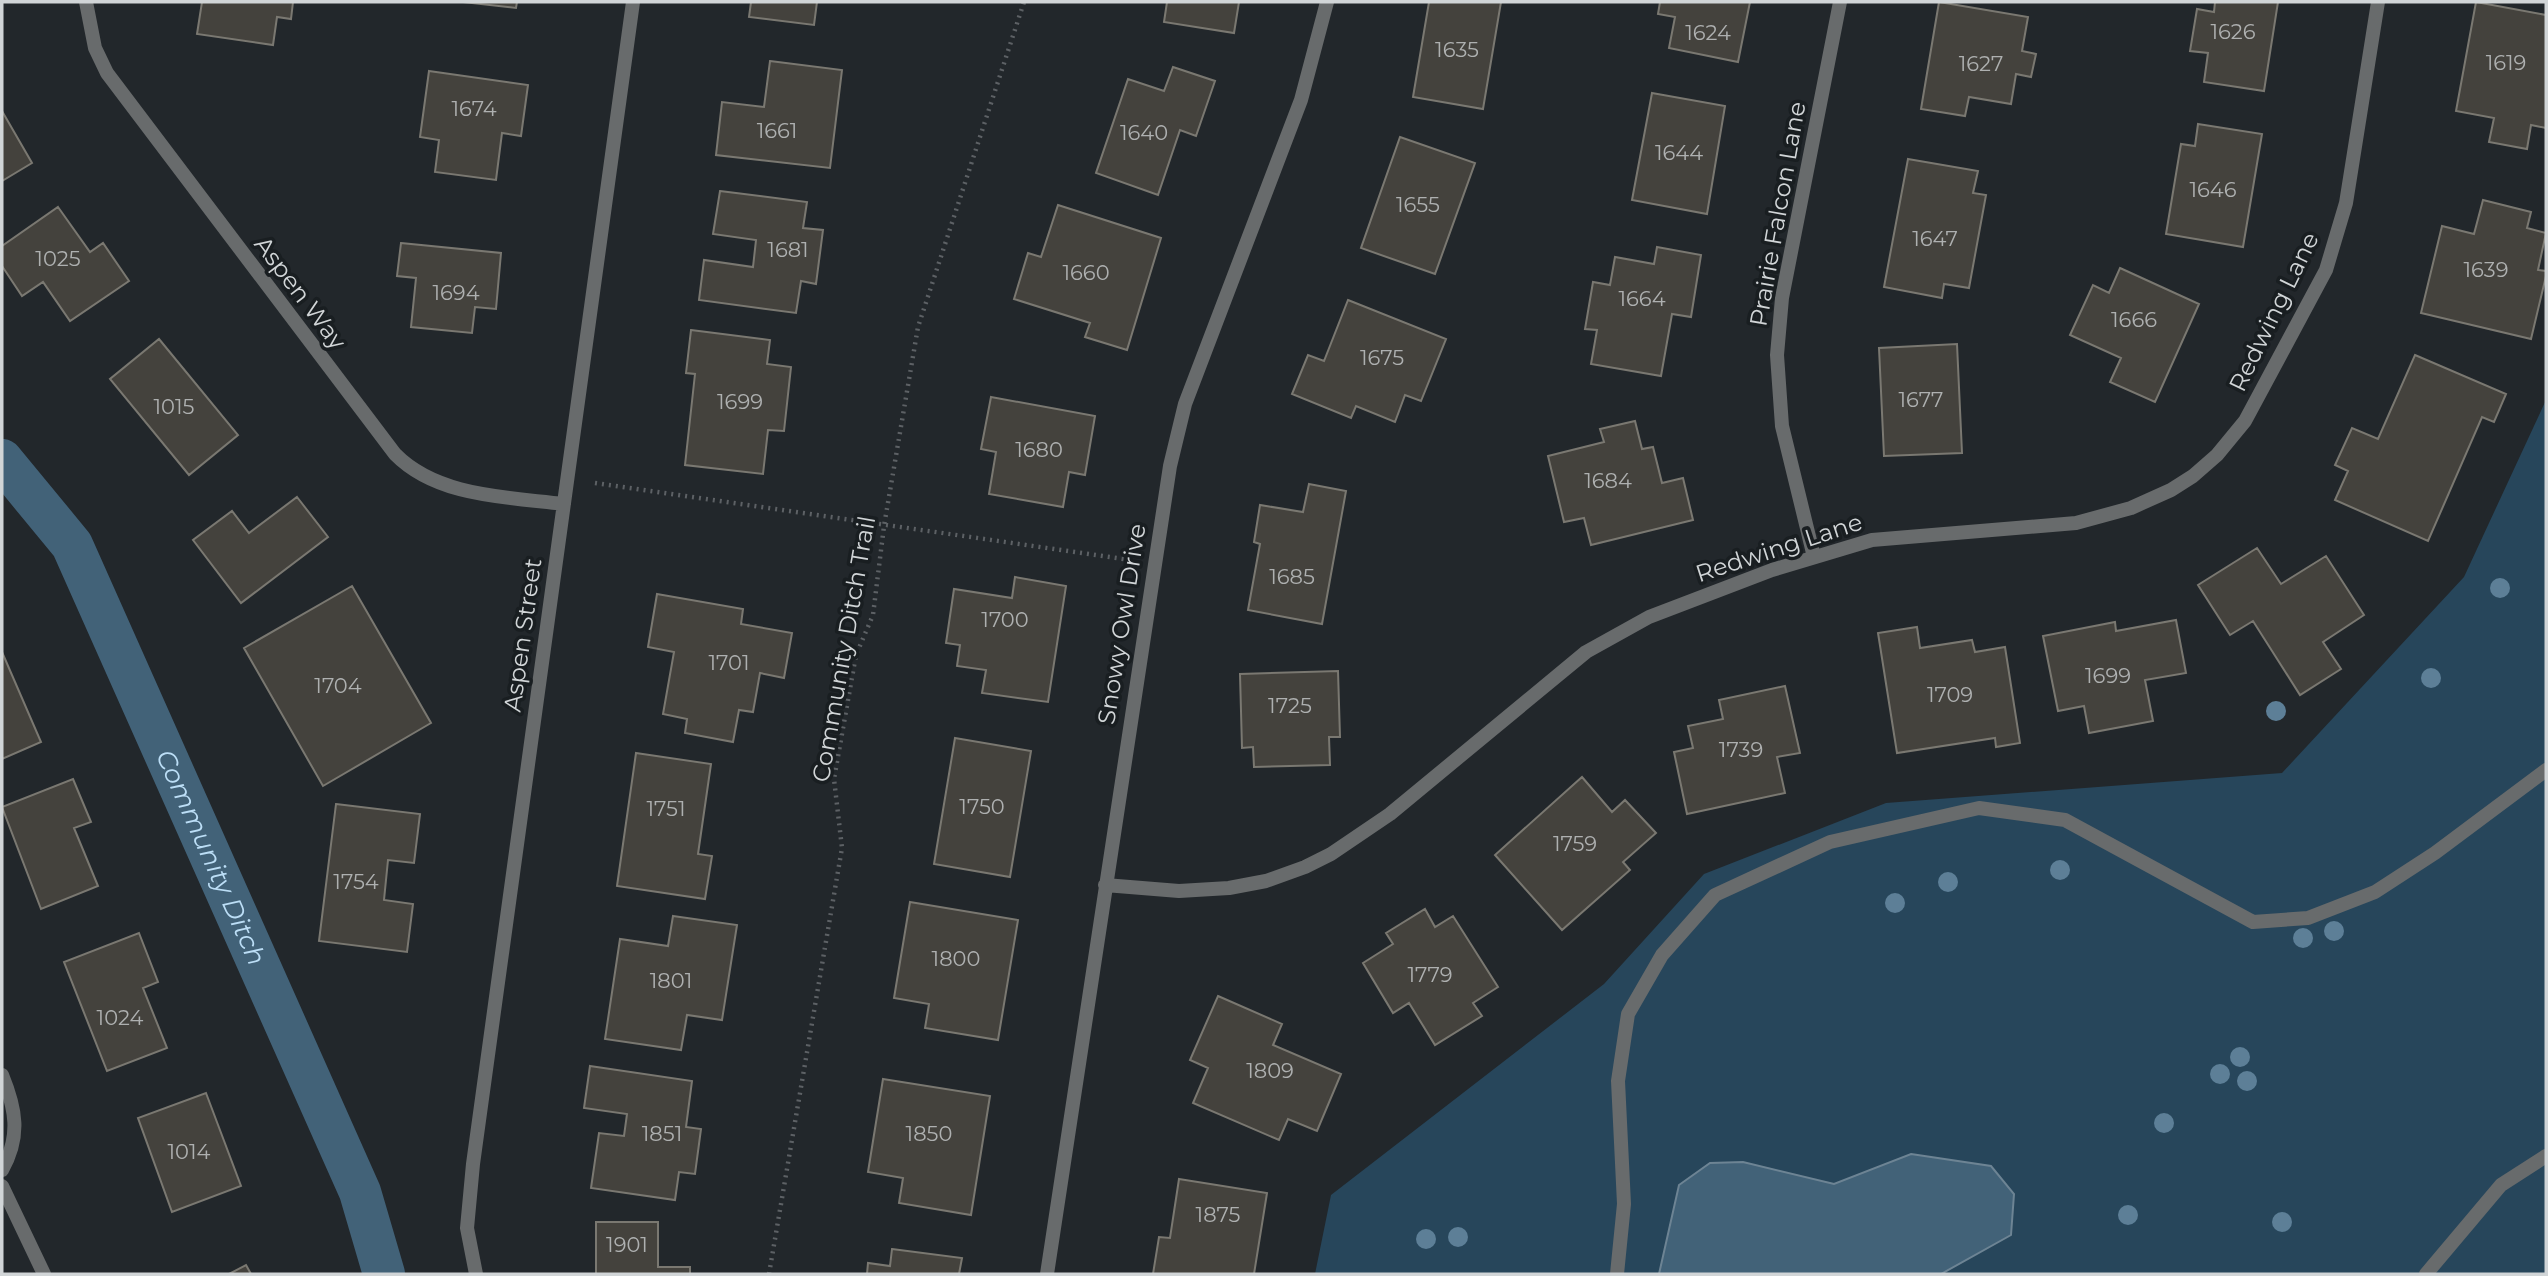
<svg xmlns="http://www.w3.org/2000/svg" width="2548" height="1276" viewBox="0 0 2548 1276" font-family="Montserrat,sans-serif">
  <style>
    .green { fill: #27465b }
    .water { fill: #426278; stroke: #6d8494; stroke-width: 2 }
    .lines { fill: none; stroke-linecap: round; stroke-linejoin: round }
    .canal { stroke: #426278; stroke-width: 42 }
    .building { fill: #44423d; stroke: #7a7871; stroke-width: 2 }
    .path { stroke: #5d6165; stroke-width: 4.5; stroke-dasharray: 2 5; stroke-linecap: butt }
    .lane { stroke: #686b6c; stroke-width: 14 }
    .street { stroke: #686b6c; stroke-width: 14 }
    .tree { fill: #5d7f97 }
    .labels { text-anchor: middle; stroke-width: 7; stroke-linejoin: round; paint-order: stroke }
    .number-label { font-size: 21px; fill: #aeb0b0 }
    .street-label { font-size: 24px; fill: #d1d5d7; stroke: #191e21 }
    .water-label { font-size: 26px; font-style: italic; fill: #bcdef6; stroke: #191e21 }
  </style>
  <rect width="100%" height="100%" fill="#22272b"/>
  <path class="green" d="M2546,400V1274H1315L1331,1195L1604,984L1704,874L1886,803L2282,773L2464,577Z"/>
  <path class="water" d="M1911,1154L1991,1166L2014,1194L2011,1235L1941,1274H1659L1679,1185L1710,1163L1743,1162L1834,1184Z"/>
  <g class="lines">
    <path class="canal" id="s1" d="M2,460L72,545L360,1192L384,1274"/>
  </g>
  <path class="building" d="M202,2H293L291,19L277,17L273,45L197,34Z
    M463,2H517L516,8Z
    M751,2H817L814,25L749,17Z
    M1167,2H1239L1234,33L1164,22Z
    M1429,2H1501L1483,109L1413,97Z
    M1660,2H1750L1738,62L1669,48L1675,17L1658,14Z
    M1939,2L2028,17L2022,51L2036,54L2031,77L2016,74L2011,104L1969,97L1965,116L1921,109Z
    M2215,2H2278L2264,91L2204,82L2208,53L2190,51L2197,9L2214,12Z
    M2476,2L2546,15V128L2531,125L2527,149L2489,142L2494,118L2456,111Z
    M770,61L842,70L830,168L716,155L722,102L764,107Z
    M1173,67L1215,81L1196,136L1180,130L1158,195L1096,173L1128,79L1164,91Z
    M429,71L528,85L521,136L502,133L496,180L435,172L439,140L420,137Z
    M1652,93L1725,106L1707,214L1632,200Z
    M2,111L32,163L2,181Z
    M2198,124L2262,134L2243,247L2166,234L2181,144L2195,146Z
    M1400,137L1475,163L1435,274L1361,248Z
    M1908,159L1978,171L1973,193L1986,195L1969,288L1944,284L1942,298L1884,287Z
    M720,191L807,202L803,228L823,230L816,284L801,281L796,313L699,300L704,260L753,267L756,240L713,234Z
    M2483,200L2531,212L2527,228L2546,233L2538,270L2546,271V276L2531,339L2421,313L2442,226L2474,234Z
    M1058,205L1161,238L1127,350L1085,337L1090,323L1014,299L1028,253L1041,257Z
    M58,207L90,252L103,243L129,281L70,321L43,282L22,296L2,266V246Z
    M401,243L501,253L496,309L475,307L472,333L411,327L416,278L397,276Z
    M1657,247L1701,255L1691,317L1672,314L1661,376L1591,364L1597,330L1585,329L1593,282L1610,285L1615,257L1654,264Z
    M2120,268L2199,304L2155,402L2110,382L2121,358L2070,335L2093,285L2109,293Z
    M1348,300L1446,339L1421,401L1405,395L1395,422L1356,406L1351,418L1292,394L1308,355L1324,361Z
    M691,330L770,340L767,364L791,367L784,431L768,430L763,474L685,465L695,374L686,373Z
    M159,339L238,435L189,475L110,379Z
    M1957,344L1962,453L1884,456L1879,348Z
    M2415,355L2506,394L2494,422L2482,417L2428,541L2335,500L2348,471L2335,465L2352,428L2378,439Z
    M991,397L1095,416L1085,475L1069,472L1063,507L989,494L996,452L981,449Z
    M1635,421L1642,449L1653,447L1662,483L1683,478L1693,520L1591,545L1584,518L1564,522L1548,456L1604,442L1600,429Z
    M1309,484L1346,491L1322,624L1248,610L1260,544L1254,542L1260,505L1303,512Z
    M297,497L328,537L241,603L193,540L232,511L249,533Z
    M2257,548L2281,584L2326,556L2364,615L2323,642L2341,669L2300,695L2253,621L2230,635L2198,585Z
    M1015,577L1066,586L1048,702L982,693L986,670L957,666L960,645L946,643L954,589L1012,598Z
    M352,586L431,723L323,786L244,648Z
    M657,594L743,609L741,624L792,633L784,678L760,673L753,712L739,710L733,742L685,733L687,719L663,714L674,652L648,647Z
    M2176,620L2186,673L2145,680L2153,721L2089,733L2084,706L2058,711L2043,636L2115,622L2116,631Z
    M1917,627L1920,648L1972,640L1975,652L2005,647L2020,743L1996,747L1995,738L1897,753L1878,633Z
    M2,652L41,742L2,759Z
    M1338,671L1340,737H1329L1330,765L1254,767L1253,747L1242,748L1240,674Z
    M1785,686L1800,753L1777,757L1785,793L1687,814L1674,752L1693,748L1688,726L1723,719L1719,700Z
    M955,738L1031,751L1010,877L934,864Z
    M636,753L711,764L698,854L712,856L705,899L617,886Z
    M1582,777L1612,812L1625,800L1656,833L1623,862L1630,870L1562,930L1495,855Z
    M73,779L91,822L74,828L98,886L41,909L2,807Z
    M336,804L420,814L414,863L388,860L384,900L413,904L407,952L319,941Z
    M910,902L1018,920L998,1040L925,1028L929,1004L894,998Z
    M1425,909L1435,927L1453,916L1498,987L1473,1003L1482,1016L1435,1045L1409,1003L1393,1013L1363,963L1393,944L1386,933Z
    M673,916L737,925L722,1020L687,1015L681,1050L605,1039L620,939L668,946Z
    M139,933L158,982L143,988L167,1048L107,1071L64,962Z
    M1218,996L1282,1024L1273,1045L1341,1074L1317,1131L1288,1119L1279,1140L1193,1103L1208,1068L1190,1060Z
    M590,1066L692,1081L686,1127L701,1129L695,1174L679,1172L675,1200L591,1188L599,1133L624,1136L627,1114L584,1108Z
    M883,1079L990,1096L971,1215L899,1203L903,1178L868,1172Z
    M206,1093L241,1186L172,1212L138,1118Z
    M1179,1179L1267,1193L1254,1274H1153L1159,1237L1170,1238Z
    M596,1222H658V1267H690V1274H596Z
    M892,1249L962,1258L959,1274H867L868,1263L890,1266Z
    M246,1265L251,1274H229Z"/>
  <g class="lines">
    <path class="path" d="M595,483L1130,560
      M769,1274L842,848L834,779L856,655L873,615L884,526L918,327L1024,2"/>
    <path class="lane" d="M1617,1274L1624,1204L1618,1081L1628,1014L1662,955L1715,895L1830,842L1979,808L2065,820L2253,922L2308,918L2375,892L2435,853L2546,770
      M2426,1274L2501,1185L2546,1156"/>
    <path class="street" d="M86,2L95,48L107,73L395,454C437,497 507,497 564,504
      M1814,557L1782,426L1777,355L1782,298L1840,2
      M1105,885L1179,891L1229,888L1266,881L1305,867L1331,854L1390,814L1586,652L1649,617L1772,570L1872,540L2076,523L2131,508L2171,490L2193,476L2217,455L2245,421L2326,270L2346,203L2378,2
      M2,1075C16,1109 21,1136 2,1170
      M2,1186L44,1274
      M476,1274L467,1228L473,1164L633,2
      M1047,1274L1170,466L1185,404L1301,100L1327,2"/>
  </g>
  <g class="tree">
    <circle cx="2500" cy="588" r="10"/>
    <circle cx="2431" cy="678" r="10"/>
    <circle cx="2276" cy="711" r="10"/>
    <circle cx="2060" cy="870" r="10"/>
    <circle cx="1948" cy="882" r="10"/>
    <circle cx="1895" cy="903" r="10"/>
    <circle cx="2334" cy="931" r="10"/>
    <circle cx="2303" cy="938" r="10"/>
    <circle cx="2240" cy="1057" r="10"/>
    <circle cx="2220" cy="1074" r="10"/>
    <circle cx="2247" cy="1081" r="10"/>
    <circle cx="2164" cy="1123" r="10"/>
    <circle cx="2128" cy="1215" r="10"/>
    <circle cx="2282" cy="1222" r="10"/>
    <circle cx="1458" cy="1237" r="10"/>
    <circle cx="1426" cy="1239" r="10"/>
  </g>
  <g class="labels">
    <g class="number-label">
      <text x="2233" y="39">1626</text>
      <text x="1708" y="40">1624</text>
      <text x="1457" y="57">1635</text>
      <text x="2506" y="70">1619</text>
      <text x="1981" y="71">1627</text>
      <text x="474" y="116">1674</text>
      <text x="777" y="138">1661</text>
      <text x="1144" y="140">1640</text>
      <text x="1679" y="160">1644</text>
      <text x="2213" y="197">1646</text>
      <text x="1418" y="212">1655</text>
      <text x="1935" y="246">1647</text>
      <text x="788" y="257">1681</text>
      <text x="58" y="266">1025</text>
      <text x="2486" y="277">1639</text>
      <text x="1086" y="280">1660</text>
      <text x="456" y="300">1694</text>
      <text x="1642" y="306">1664</text>
      <text x="2134" y="327">1666</text>
      <text x="1382" y="365">1675</text>
      <text x="1921" y="407">1677</text>
      <text x="740" y="409">1699</text>
      <text x="174" y="414">1015</text>
      <text x="1039" y="457">1680</text>
      <text x="1608" y="488">1684</text>
      <text x="1292" y="584">1685</text>
      <text x="1005" y="627">1700</text>
      <text x="729" y="670">1701</text>
      <text x="2108" y="683">1699</text>
      <text x="338" y="693">1704</text>
      <text x="1950" y="702">1709</text>
      <text x="1290" y="713">1725</text>
      <text x="1741" y="757">1739</text>
      <text x="982" y="814">1750</text>
      <text x="666" y="816">1751</text>
      <text x="1575" y="851">1759</text>
      <text x="356" y="889">1754</text>
      <text x="956" y="966">1800</text>
      <text x="1430" y="982">1779</text>
      <text x="671" y="988">1801</text>
      <text x="120" y="1025">1024</text>
      <text x="1270" y="1078">1809</text>
      <text x="662" y="1141">1851</text>
      <text x="929" y="1141">1850</text>
      <text x="189" y="1159">1014</text>
      <text x="1218" y="1222">1875</text>
      <text x="627" y="1252">1901</text>
    </g>
    <g class="street-label">
      <text transform="translate(1778 214) rotate(-80)" y="8">Prairie Falcon Lane</text>
      <text transform="translate(300 293) rotate(53)" y="8">Aspen Way</text>
      <text transform="translate(2274 312) rotate(-64)" y="8">Redwing Lane</text>
      <text transform="translate(1779 548) rotate(-18)" y="8">Redwing Lane</text>
      <text transform="translate(1122 624) rotate(-81)" y="8">Snowy Owl Drive</text>
      <text transform="translate(523 635) rotate(-82)" y="8">Aspen Street</text>
      <text transform="translate(844 649) rotate(-80)" y="8">Community Ditch Trail</text>
    </g>
    <g class="water-label">
      <text dy="9" stroke="none"><textPath href="#s1" startOffset="452">Community Ditch</textPath></text>
    </g>
  </g>
  <rect width="2548" height="1276" fill="none" stroke="#d1d5d7" stroke-width="7"/>
</svg>
